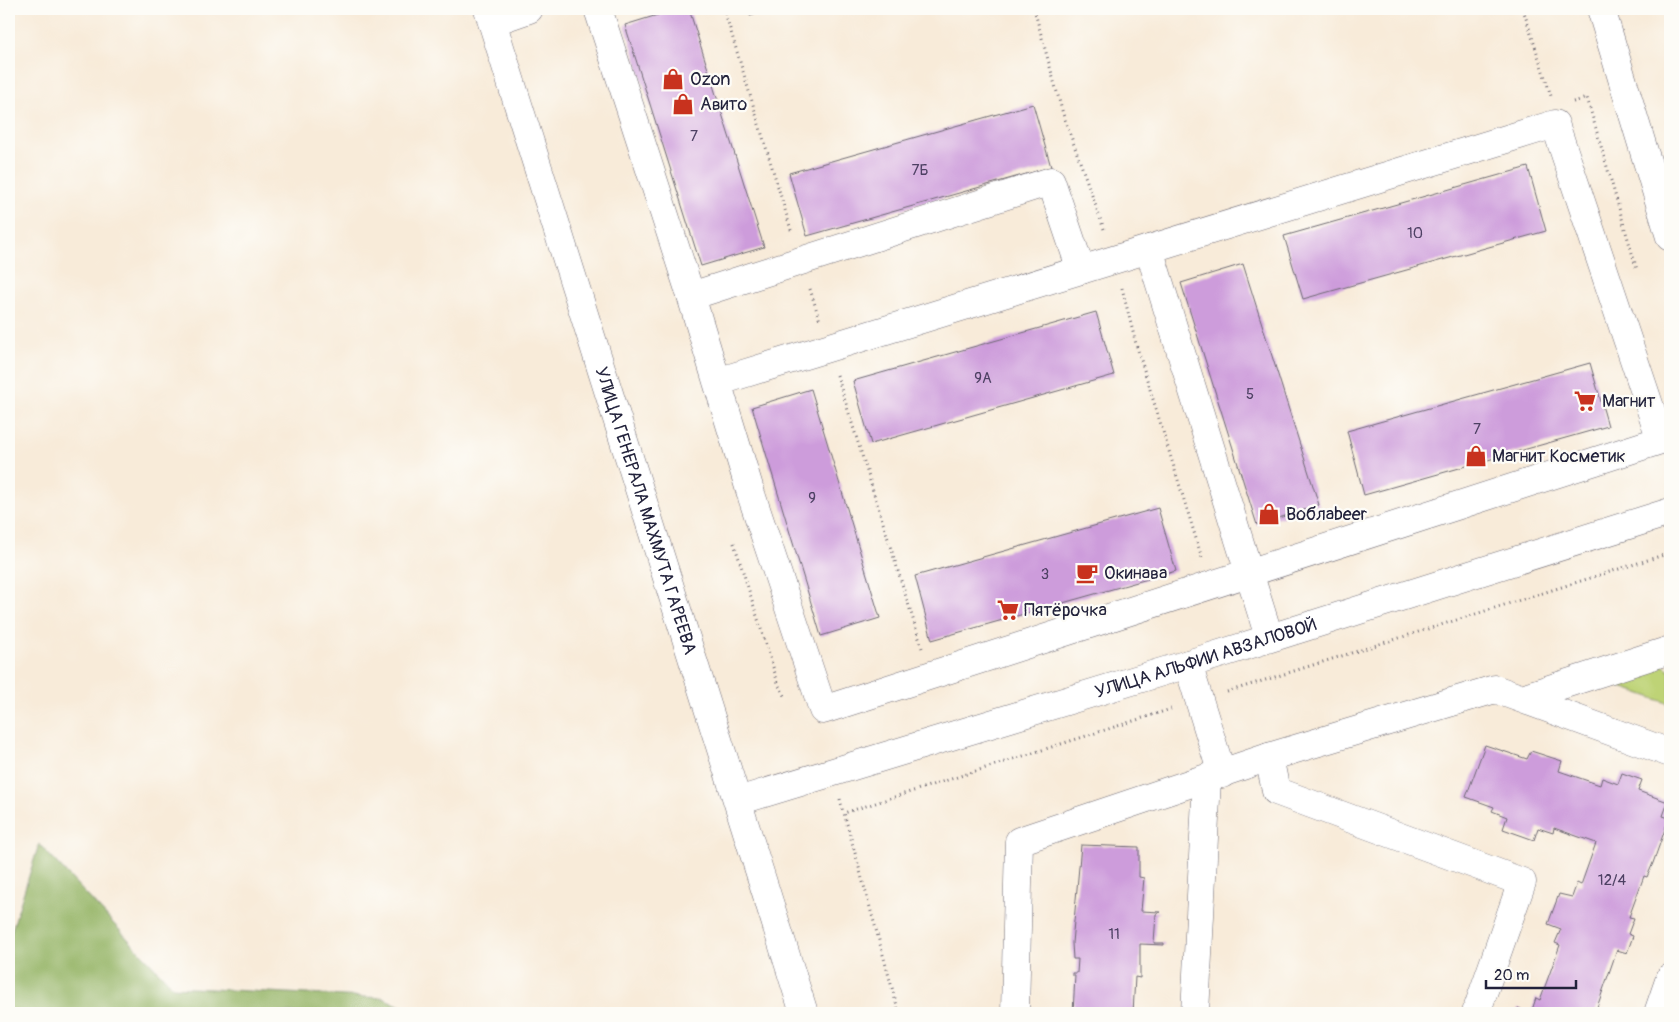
<svg xmlns="http://www.w3.org/2000/svg" width="1679" height="1022" viewBox="0 0 1679 1022" font-family="Pangolin,sans-serif">
  <style>
    .green { fill: #bed376; stroke: #707a58 }
    .forest { fill: #96b567; stroke: #5c6c51 }
    .building { fill: #cd9cdb }
    .lines { fill: none; stroke-linecap: round; stroke-linejoin: round }
    .minor-casing { stroke: #6d6872; stroke-width: 29 }
    .path { stroke: #6d6872; stroke-width: 3; stroke-dasharray: 1 4; stroke-linecap: butt }
    .minor { stroke: #fff; stroke-width: 28 }
    .labels { text-anchor: middle; stroke-width: 4.5; stroke-linejoin: round; paint-order: stroke }
    .number-label { font-size: 15px; fill: #4d4063 }
    .poi-label { font-size: 18px; fill: #22223b; stroke: #fdfcf7; text-anchor: start }
    .street-label { font-size: 18px; fill: #22223b; stroke: #fdfcf7 }
  </style>
  <rect width="100%" height="100%" fill="#fdfcf7"/>
  <filter id="ink" filterUnits="userSpaceOnUse"><feTurbulence type="fractalNoise" baseFrequency=".02" numOctaves="2"/><feDisplacementMap in="SourceGraphic" scale="10" xChannelSelector="R" yChannelSelector="G"/><feConvolveMatrix kernelMatrix="1 2 1 2 8 2 1 2 1" color-interpolation-filters="sRGB"/></filter>
  <filter id="wash" filterUnits="userSpaceOnUse"><feTurbulence type="fractalNoise" baseFrequency=".0096" numOctaves="4" result="noise"/><feDisplacementMap in="SourceGraphic" scale="20" xChannelSelector="R" yChannelSelector="G"/><feGaussianBlur stdDeviation="1.12" result="paint"/><feColorMatrix in="noise" values="0 0 0 0 0 0 0 0 0 0 0 0 0 0 0 0 0 1.4 0 .05"/><feComposite in="paint" operator="in"/></filter>
  <g filter="url(#wash)">
    <rect width="100%" height="100%" fill="#f8ebd9"/>
    <path class="green" d="M1658,662L1670,670V704L1604,681Z"/>
    <path class="forest" d="M39,844L173,987L383,998L416,1013H9V939Z"/>
    <g id="blocks">
      <path class="building" d="M677,9H689L764,247L701,266L625,25Z
        M748,9H773L750,16Z
        M1033,104L1051,167L807,236L789,173Z
        M1528,167L1546,231L1303,299L1284,236Z
        M1243,264L1319,505L1257,525L1181,283Z
        M1096,312L1114,375L871,444L853,381Z
        M1590,363L1608,426L1364,495L1347,431Z
        M811,389L880,618L821,636L752,407Z
        M1158,508L1176,571L932,640L915,576Z
        M1485,745L1527,759L1531,751L1562,761L1559,771L1600,785L1602,778L1618,784L1622,773L1642,780L1638,791L1668,802L1663,816L1669,818L1653,863L1647,877L1644,876L1629,917L1634,918L1628,934L1633,936L1627,953L1617,950L1595,1013H1517L1518,1008L1531,1013L1536,998L1540,1000L1560,945L1555,943L1561,929L1548,924L1559,894L1572,897L1577,883L1581,885L1596,843L1554,828L1553,833L1538,828L1534,840L1503,829L1507,817L1492,811L1494,807L1466,797Z
        M1081,845L1139,847V877L1144,878L1141,911L1160,912L1156,914L1154,943H1164V945L1140,944V978L1135,977L1133,1013H1073L1075,975H1072V973H1077L1078,959H1073L1072,943Z"/>
    </g>
  </g>
  <g filter="url(#ink)">
    <use href="#blocks" fill-opacity="0" stroke="#6d6872" stroke-width="1"/>
    <g class="lines">
      <g class="minor-casing">
        <g id="minor">
          <path id="s1" d="M488,9L804,1013"/>
          <path d="M598,9L691,296L752,497L823,710L1661,440L1555,124L717,382"/>
          <path d="M1601,9L1670,237"/>
          <path d="M492,22L529,9"/>
          <path d="M1149,249L1269,637"/>
          <path d="M691,296L1051,181L1081,270"/>
          <path d="M1188,664L1222,774"/>
          <path d="M1522,698L1670,650"/>
          <path d="M1269,757L1276,791L1522,882L1476,1013"/>
          <path id="s2" d="M738,801L1188,664L1670,512"/>
          <path d="M1015,1013L1019,841L1269,757L1495,689L1670,753"/>
          <path d="M1195,1013L1207,779"/>
          <path d="M1658,1013L1670,978"/>
        </g>
      </g>
      <path class="path" d="M724,9L792,233
        M1034,9L1063,114L1105,232
        M1523,9L1551,96
        M1573,102L1587,98L1637,270
        M1122,288L1136,344L1202,558
        M810,289L820,321
        M837,375L922,648
        M734,543L779,686L786,697
        M1227,692L1670,553
        M840,799L843,813
        M899,1013L844,813L1171,709"/>
      <use href="#minor" class="minor"/>
    </g>
  </g>
  <defs>
    <g id="shop-bare" transform="scale(1.725)"><path d="M-5-2.5h2.3a2.7 3.5 0 0 1 5.4 0H5L5.5 6h-11ZM-1.5-2.5h3a1.5 2.3 0 0 0-3 0Z" fill="#c8321e" stroke="#fdfcf7" stroke-width="2.5" paint-order="stroke"/></g>
    <g id="supermarket-bare" transform="scale(1.725)"><path d="M-6-5.5h2.5l.6 2H6L4.5 2H-2.5L-4.4-4H-6ZM-1.5 3.2a1.3 1.3 0 1 0 .1 0ZM3 3.2a1.3 1.3 0 1 0 .1 0Z" fill="#c8321e" stroke="#fdfcf7" stroke-width="2.5" paint-order="stroke"/></g>
    <g id="cafe-bare" transform="scale(1.725)"><path d="M-5.5-4.5H6V0H3Q3 3.5 0 3.5H-2.5Q-5.5 3.5-5.5 0ZM3-3.2v2h1.7v-2ZM-6 4.5H4V6H-6Z" fill="#c8321e" stroke="#fdfcf7" stroke-width="2.5" paint-order="stroke"/></g>
  </defs>
  <g fill-rule="evenodd">
    <use href="#shop-bare" x="673" y="79"/>
    <use href="#shop-bare" x="683" y="104"/>
    <use href="#supermarket-bare" x="1585" y="401"/>
    <use href="#shop-bare" x="1476" y="456"/>
    <use href="#shop-bare" x="1269" y="514"/>
    <use href="#cafe-bare" x="1087" y="573"/>
    <use href="#supermarket-bare" x="1008" y="610"/>
  </g>
  <g class="labels">
    <g class="number-label">
      <text x="694" y="141">7</text>
      <text x="920" y="175">7Б</text>
      <text x="1415" y="238">10</text>
      <text x="983" y="383">9А</text>
      <text x="1250" y="399">5</text>
      <text x="1477" y="434">7</text>
      <text x="812" y="503">9</text>
      <text x="1045" y="579">3</text>
      <text x="1612" y="885">12/4</text>
      <text x="1114" y="939">11</text>
    </g>
    <g class="poi-label">
      <text x="690" y="85">Ozon</text>
      <text x="700" y="110">Авито</text>
      <text x="1602" y="407">Магнит</text>
      <text x="1492" y="462">Магнит Косметик</text>
      <text x="1286" y="520">Воблаbeer</text>
      <text x="1104" y="579">Окинава</text>
      <text x="1024" y="616">Пятёрочка</text>
    </g>
    <g class="street-label">
      <text dy="6" stroke="none"><textPath href="#s1" startOffset="526">УЛИЦА ГЕНЕРАЛА МАХМУТА ГАРЕЕВА</textPath></text>
      <text dy="6" stroke="none"><textPath href="#s2" startOffset="489">УЛИЦА АЛЬФИИ АВЗАЛОВОЙ</textPath></text>
    </g>
  </g>
  <rect width="1679" height="1022" fill="none" stroke="#fdfcf7" stroke-width="30"/>
  <path d="M1486 980v8h90v-8" fill="none" stroke="#22223b" stroke-width="2.5"/>
  <text x="1494" y="980" font-size="15" fill="#22223b" stroke="#fdfcf7" stroke-width="4" paint-order="stroke">20 m</text>
</svg>
